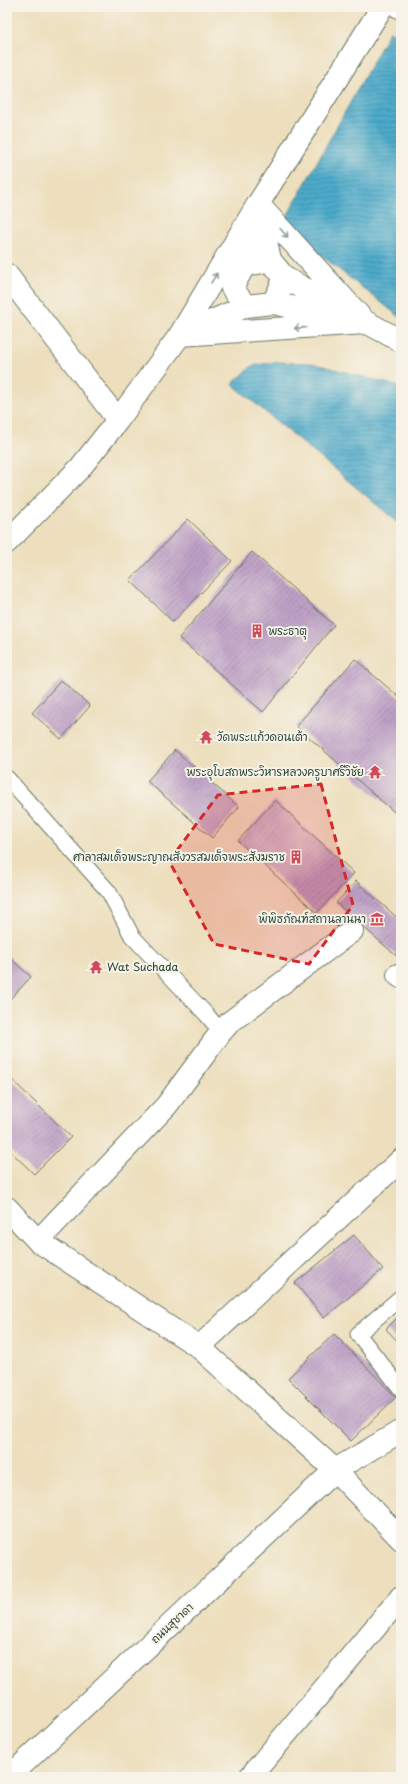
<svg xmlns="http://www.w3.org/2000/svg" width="408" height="1784" viewBox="0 0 408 1784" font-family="'Playpen Sans','Playpen Sans Thai',sans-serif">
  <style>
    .water { fill: url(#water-rules); stroke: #367480 }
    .building { fill: url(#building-hatch) }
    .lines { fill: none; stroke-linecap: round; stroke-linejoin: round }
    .service-casing { stroke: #677664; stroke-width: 17 }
    .minor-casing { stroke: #677664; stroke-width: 24 }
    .service { stroke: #fff; stroke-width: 15 }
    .minor { stroke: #fff; stroke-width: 22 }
    .oneway { stroke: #8f9e9a }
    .marked { fill: #d62828; fill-opacity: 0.2; stroke: #d62828; stroke-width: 3; stroke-dasharray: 8 5; stroke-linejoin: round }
    .labels { text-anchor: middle; stroke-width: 4; stroke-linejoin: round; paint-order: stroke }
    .poi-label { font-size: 11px; fill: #1f3d34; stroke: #f7f3e8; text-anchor: start }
    .street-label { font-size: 11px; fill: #1f3d34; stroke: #f7f3e8 }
  </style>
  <defs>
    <pattern id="water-rules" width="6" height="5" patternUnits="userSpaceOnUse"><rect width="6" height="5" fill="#4daacb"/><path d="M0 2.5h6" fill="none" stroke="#3f8ca6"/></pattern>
    <pattern id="building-hatch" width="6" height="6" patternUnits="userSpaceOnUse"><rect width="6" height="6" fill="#bea0c6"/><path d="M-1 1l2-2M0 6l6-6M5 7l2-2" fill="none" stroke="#9a84a2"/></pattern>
  </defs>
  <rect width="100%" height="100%" fill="#f7f3e8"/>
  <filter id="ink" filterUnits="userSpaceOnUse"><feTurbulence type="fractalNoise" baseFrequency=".025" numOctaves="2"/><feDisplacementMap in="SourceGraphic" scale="8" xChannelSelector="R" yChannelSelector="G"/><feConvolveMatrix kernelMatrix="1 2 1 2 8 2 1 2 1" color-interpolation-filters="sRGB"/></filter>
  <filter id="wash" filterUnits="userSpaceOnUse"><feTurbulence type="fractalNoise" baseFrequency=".012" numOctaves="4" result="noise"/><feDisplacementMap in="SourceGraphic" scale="16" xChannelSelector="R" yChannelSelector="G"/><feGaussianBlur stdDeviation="0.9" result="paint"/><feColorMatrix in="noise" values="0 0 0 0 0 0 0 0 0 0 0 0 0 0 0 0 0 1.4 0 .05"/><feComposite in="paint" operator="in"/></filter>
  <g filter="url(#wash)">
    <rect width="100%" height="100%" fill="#eddfbd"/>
    <path class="water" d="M390,31L401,38V318L282,225Z
      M274,362L312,363L401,387V525L232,384L252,366Z"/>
    <g id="blocks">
      <path class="building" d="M188,519L232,561L173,622L130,580Z
        M252,552L334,625L263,712L179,638Z
        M355,659L401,699V818L296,726Z
        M61,680L90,706L61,739L32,713Z
        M175,750L239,807L212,838L147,781Z
        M275,800L354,873L317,913L238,841Z
        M356,881L401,921V960L336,903Z
        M7,955L31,977L10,999L7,997Z
        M7,1075L71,1137L34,1174L7,1148Z
        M354,1235L383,1269L324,1318L295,1283Z
        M401,1314V1345L386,1329Z
        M334,1334L396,1397L351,1441L288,1378Z"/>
    </g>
  </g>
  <g filter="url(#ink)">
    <use href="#blocks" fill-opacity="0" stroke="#677664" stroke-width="1"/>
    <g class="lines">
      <g class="service-casing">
        <path id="service" d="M7,778L109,892L132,936L207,1015L221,1032
          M401,1297L358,1334L401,1389"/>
      </g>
      <g class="minor-casing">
        <path id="minor" d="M399,7L401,8
          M258,204L366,323
          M260,211L270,260
          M244,266L270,260L285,278L273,303L246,306L232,288L244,266L253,225
          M7,275L118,420
          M285,278L401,341
          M273,303L342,318
          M194,329L246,306
          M180,335L366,323
          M7,542L80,468L118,420L180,335L258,204L382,7
          M398,975L401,977
          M7,1208L38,1241L199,1347L335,1470L401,1539
          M38,1241L167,1105L221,1032L230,1022L352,931
          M199,1347L401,1160
          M9,1777L335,1470L401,1431
          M250,1777L401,1597"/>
      </g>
      <use href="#service" class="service"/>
      <use href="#minor" class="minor"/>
    </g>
    <defs><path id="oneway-shaft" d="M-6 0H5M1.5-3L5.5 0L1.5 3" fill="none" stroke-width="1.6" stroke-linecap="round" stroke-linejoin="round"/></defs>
    <g class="oneway">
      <use href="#oneway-shaft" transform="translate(284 233) rotate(48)"/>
      <use href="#oneway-shaft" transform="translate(214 278) rotate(-59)"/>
      <use href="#oneway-shaft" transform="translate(300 328) rotate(176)"/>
    </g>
  </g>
  <path class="marked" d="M321,784L353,905L309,964L214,944L169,861L218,795Z"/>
  <defs>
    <g id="building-bare" transform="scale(1.08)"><path d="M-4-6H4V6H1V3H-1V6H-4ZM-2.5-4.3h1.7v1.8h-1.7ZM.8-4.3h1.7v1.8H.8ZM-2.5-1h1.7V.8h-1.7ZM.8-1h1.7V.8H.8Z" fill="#d1495b" stroke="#f7f3e8" stroke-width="2.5" paint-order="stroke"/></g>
    <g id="temple-bare" transform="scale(1.08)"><path d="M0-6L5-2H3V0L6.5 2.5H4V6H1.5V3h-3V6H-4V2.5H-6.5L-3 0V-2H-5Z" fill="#d1495b" stroke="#f7f3e8" stroke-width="2.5" paint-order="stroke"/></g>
    <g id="museum-bare" transform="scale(1.08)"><path d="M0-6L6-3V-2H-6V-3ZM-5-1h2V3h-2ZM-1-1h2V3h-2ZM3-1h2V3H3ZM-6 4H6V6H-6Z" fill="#d1495b" stroke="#f7f3e8" stroke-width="2.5" paint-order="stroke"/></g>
  </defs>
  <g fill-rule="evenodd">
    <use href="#building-bare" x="257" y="631"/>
    <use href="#temple-bare" x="206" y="737"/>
    <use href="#temple-bare" x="375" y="772"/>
    <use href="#building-bare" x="296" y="857"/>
    <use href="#museum-bare" x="377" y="919"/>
    <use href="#temple-bare" x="96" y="967"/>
  </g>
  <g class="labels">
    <g class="poi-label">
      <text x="268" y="635">พระธาตุ</text>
      <text x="217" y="741">วัดพระแก้วดอนเต้า</text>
      <text x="364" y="776" text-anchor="end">พระอุโบสถพระวิหารหลวงครูบาศรีวิชัย</text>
      <text x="285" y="861" text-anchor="end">ศาลาสมเด็จพระญาณสังวรสมเด็จพระสังฆราช</text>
      <text x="366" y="923" text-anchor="end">พิพิธภัณฑ์สถานลานนา</text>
      <text x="107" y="971">Wat Suchada</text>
    </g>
    <g class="street-label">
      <text transform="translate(172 1623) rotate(-43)" y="4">ถนนสุชาดา</text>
    </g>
  </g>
  <rect width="408" height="1784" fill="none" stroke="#f7f3e8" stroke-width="24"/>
</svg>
